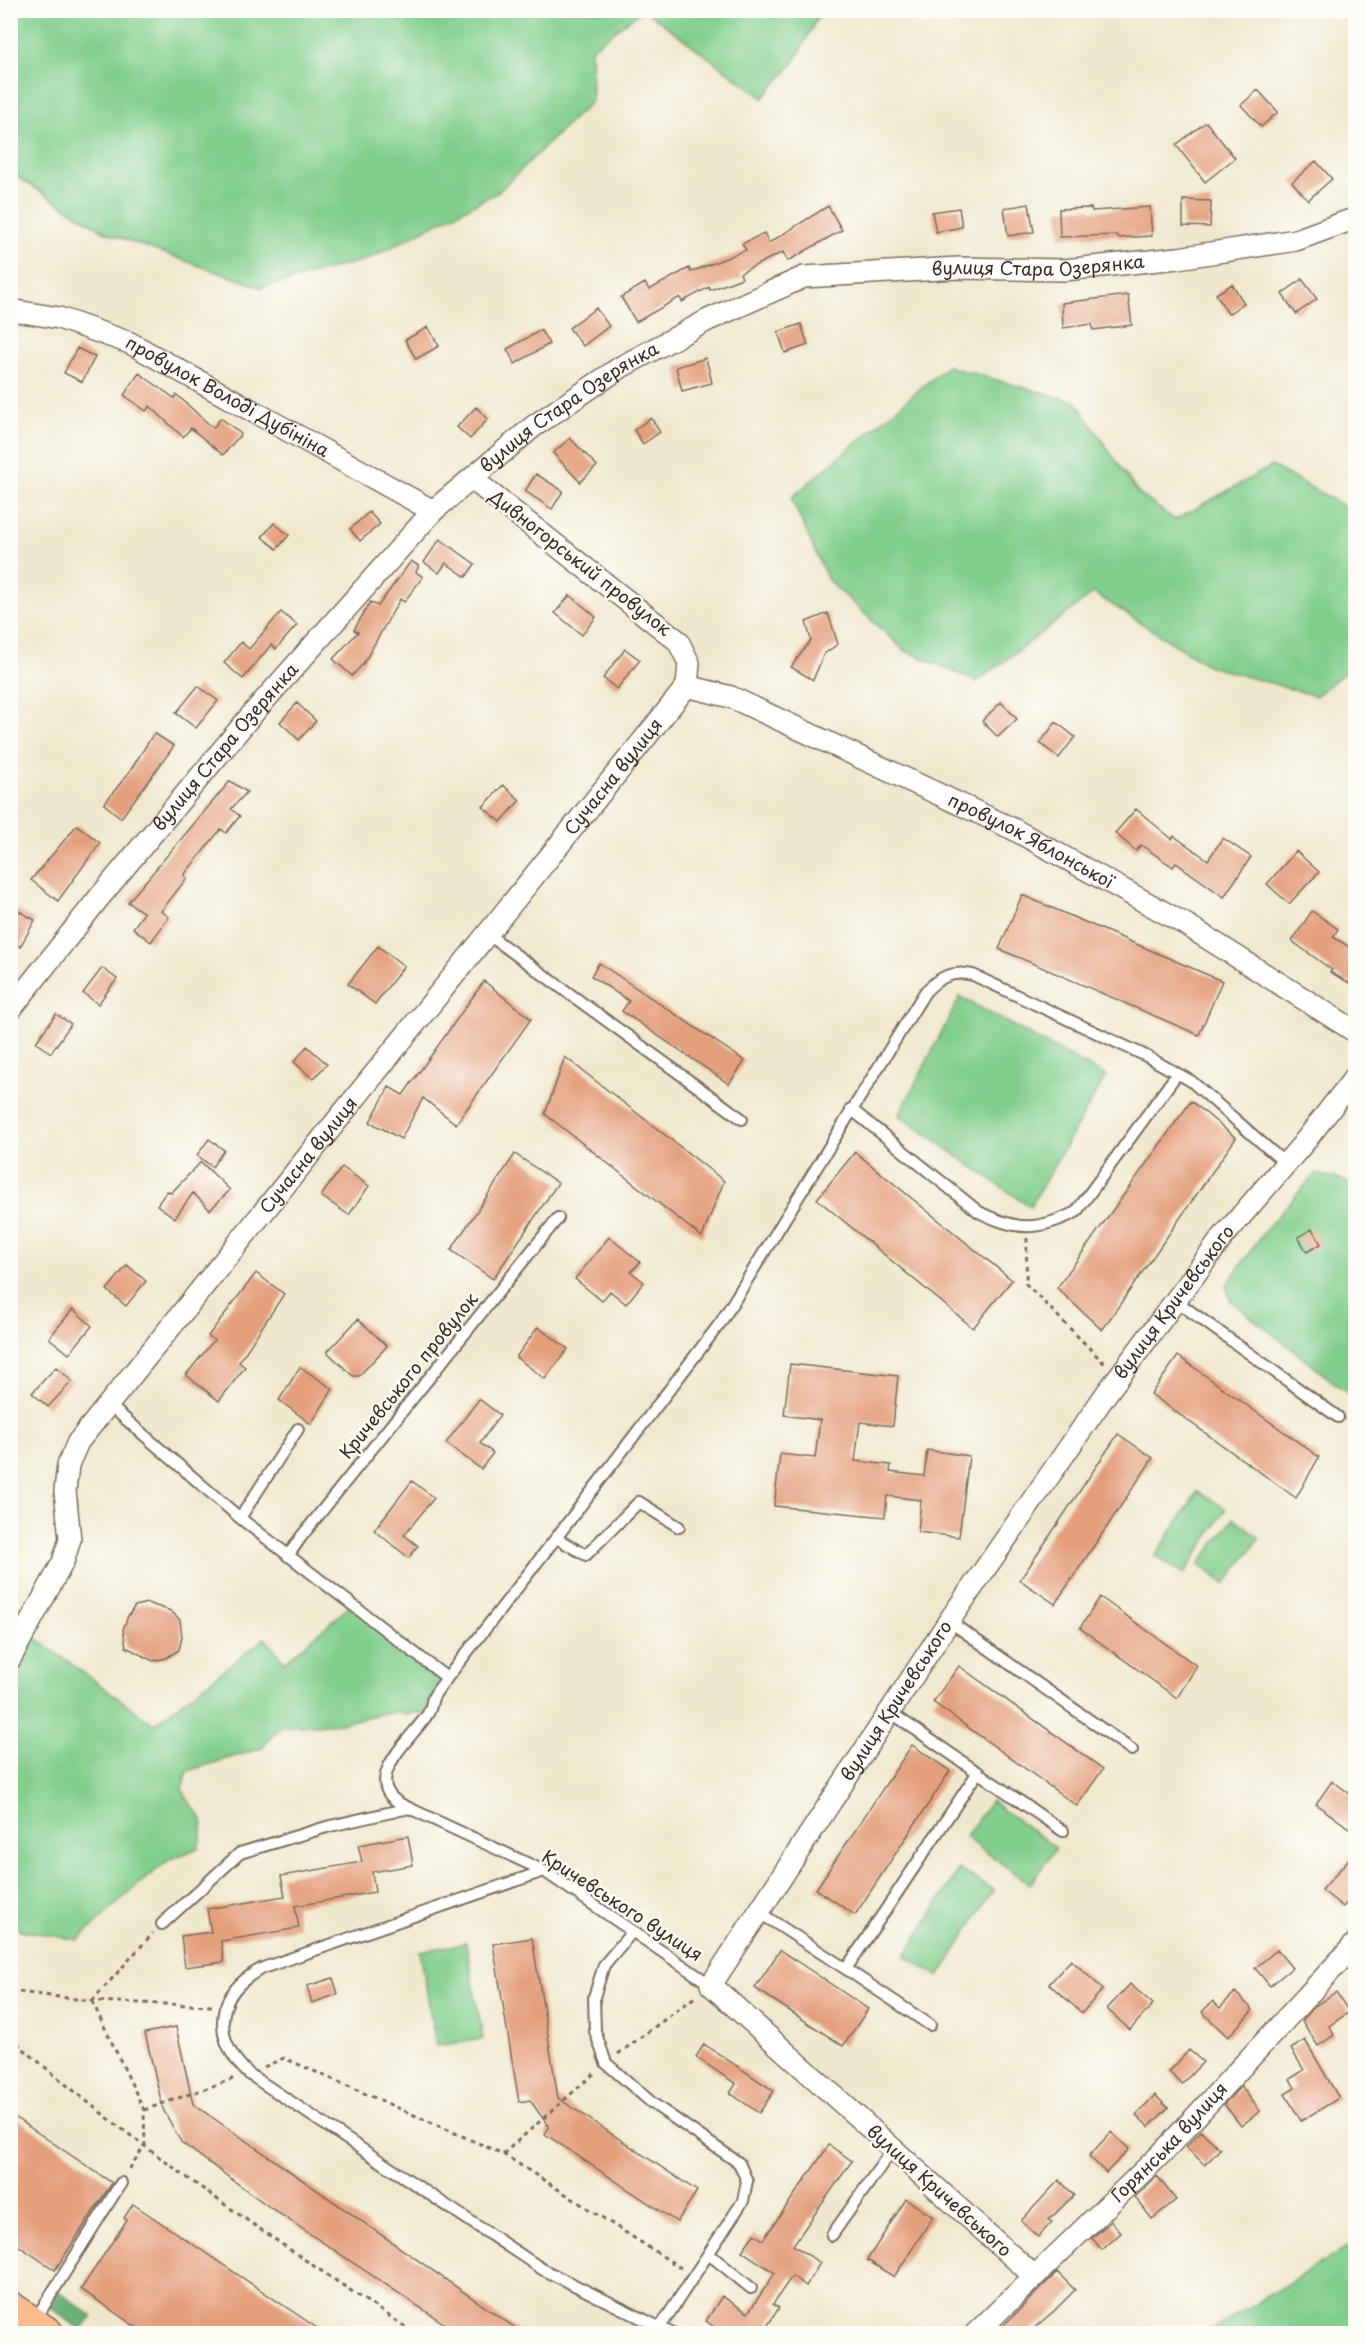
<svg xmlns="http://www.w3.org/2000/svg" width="1366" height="2344" viewBox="0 0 1366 2344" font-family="'Playpen Sans',sans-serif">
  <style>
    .green { fill: #81ce8d; stroke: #5e7c56; stroke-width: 1.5 }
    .forest { fill: #68b178; stroke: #526e4b; stroke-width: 1.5 }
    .building { fill: #e49f7d }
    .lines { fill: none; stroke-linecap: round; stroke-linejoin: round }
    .lane-casing { stroke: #7a6c5c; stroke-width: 14 }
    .street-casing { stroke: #7a6c5c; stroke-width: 24 }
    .primary-casing { stroke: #7a6c5c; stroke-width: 36 }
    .path { stroke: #7a6c5c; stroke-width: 3; stroke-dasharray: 4.5 4.5; stroke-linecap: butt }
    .lane { stroke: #fff; stroke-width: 10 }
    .street { stroke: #fff; stroke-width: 21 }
    .primary { stroke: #fbbb8c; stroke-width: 33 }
    .labels { text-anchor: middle; stroke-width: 5; stroke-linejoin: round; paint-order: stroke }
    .street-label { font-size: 18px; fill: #3b2a1e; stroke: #fdfcf7 }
  </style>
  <rect width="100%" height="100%" fill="#fdfcf7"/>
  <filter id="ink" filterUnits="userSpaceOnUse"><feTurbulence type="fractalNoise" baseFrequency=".0167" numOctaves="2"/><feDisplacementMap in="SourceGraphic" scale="12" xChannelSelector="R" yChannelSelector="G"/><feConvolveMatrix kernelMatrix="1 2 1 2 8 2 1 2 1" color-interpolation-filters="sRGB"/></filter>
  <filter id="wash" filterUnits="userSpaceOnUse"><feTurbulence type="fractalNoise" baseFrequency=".008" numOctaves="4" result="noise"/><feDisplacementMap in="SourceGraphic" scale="24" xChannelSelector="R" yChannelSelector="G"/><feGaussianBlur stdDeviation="1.35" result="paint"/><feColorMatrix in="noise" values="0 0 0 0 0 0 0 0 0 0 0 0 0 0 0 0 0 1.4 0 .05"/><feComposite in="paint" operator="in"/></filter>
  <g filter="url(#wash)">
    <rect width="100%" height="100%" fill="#f0e8ce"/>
    <path class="green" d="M10,11L11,10L641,11L591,49L592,101L498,192L368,259L262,288L107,233L11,173Z
      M646,11H821L793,64L763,98Z
      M947,366L1076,402L1138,493L1175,520L1272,466L1355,512V664L1316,696L1209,666L1094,593L977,682L904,650L828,580L791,498Z
      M960,997L1106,1076L1030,1207L899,1115Z
      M1315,1174L1341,1179L1355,1187V1399L1231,1301L1226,1286L1266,1229Z
      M1198,1491L1226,1509L1184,1574L1155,1556Z
      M1234,1518L1260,1538L1225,1584L1199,1564Z
      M351,1605L447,1678L429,1713H382L342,1723L281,1727L261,1748L188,1771L182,1788C194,1820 211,1806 198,1848L169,1860L135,1887L78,1940L20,1930L11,1924L10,1675L33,1636L154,1724L265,1638L285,1662Z
      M991,1801L1056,1848L1030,1884L965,1837Z
      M959,1869L993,1890L939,1977L905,1956Z
      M466,1943L483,2039L436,2046L420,1951Z
      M1355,2242V2333H1194L1215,2328Z"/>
    <path class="forest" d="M58,2291L92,2316L81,2330L49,2306Z"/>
    <g id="blocks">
      <path class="building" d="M1258,90L1278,112L1261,127L1241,105Z
        M1206,122L1235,158L1205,182L1176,145Z
        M1316,161L1332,179L1308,200L1292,182Z
        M1183,200L1211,201L1210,227L1183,226Z
        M1029,204L1034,232L1008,236L1004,208Z
        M828,206L842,230L788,261L783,252L740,273L742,278L710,290L709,287L682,302L680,297L636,322L621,297L645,283L649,290L689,268L691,272L746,250L742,244L764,233L769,243Z
        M1150,207L1152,236L1118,238L1117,235L1060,237L1059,209L1091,208L1092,211Z
        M959,208L962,227L936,232L932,212Z
        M1302,279L1317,299L1296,314L1282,294Z
        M1232,284L1244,303L1228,314L1216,294Z
        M1128,295L1132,325L1093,330L1092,324L1063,328L1062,303Z
        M596,308L609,326L583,346L569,328Z
        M801,324L808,345L785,353L778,332Z
        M428,327L439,346L416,359L405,340Z
        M541,330L549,344L515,364L507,349Z
        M77,348L95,357L82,382L64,373Z
        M706,358L712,383L682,391L676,367Z
        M139,373L174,398L177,395L213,428L221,418L241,434L223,455L191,428L183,437L150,406L146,411L124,395Z
        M476,407L488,419L470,439L457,427Z
        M651,418L660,432L643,444L634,430Z
        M570,438L597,466L580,482L553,453Z
        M536,474L563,491L552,509L525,491Z
        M369,512L380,524L360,541L350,529Z
        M274,523L289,535L277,549L262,537Z
        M440,539L475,564L466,577L446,563L439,573L424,562Z
        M411,561L419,566L416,572L423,577L404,602L400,599L363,664L352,676L333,659L358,632L354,630L370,602L378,606Z
        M570,595L596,617L582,635L555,613Z
        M281,612L297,625L276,649L271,645L243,679L224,663L241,642L249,649Z
        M828,613L838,644L824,654L813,680L791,667L811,640L806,622Z
        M625,649L640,660L617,689L603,678Z
        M198,686L218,701L196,728L176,713Z
        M1001,702L1017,719L998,737L982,721Z
        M297,703L316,721L299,740L280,722Z
        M1056,722L1075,737L1059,758L1040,743Z
        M154,733L174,746L121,818L104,804L130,771Z
        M230,781L247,792L231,809L240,816L226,833L221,829L184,875L187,878L161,911L169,917L151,942L133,928L144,913L128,902Z
        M503,785L520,800L501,822L483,807Z
        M1136,809L1172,839L1174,836L1208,860L1223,838L1251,857L1224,897L1176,863L1173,867L1141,845L1136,851L1115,833Z
        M77,825L100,843L58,901L31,880Z
        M1296,851L1319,872L1289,904L1267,884Z
        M1022,895L1222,981L1199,1035L999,949Z
        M10,906L35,920L20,947L10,941Z
        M1312,911L1338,929L1333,937L1356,951V987L1330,972L1332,970L1292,941Z
        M378,946L404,966L375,1004L348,984Z
        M599,963L745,1061L729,1084L622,1011L629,1001L591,976Z
        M102,968L117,979L98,1004L83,993Z
        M484,981L531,1019L456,1124L423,1098L401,1139L370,1122L389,1087L403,1095Z
        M56,1014L71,1024L51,1053L36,1042Z
        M307,1046L327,1064L313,1079L294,1062Z
        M565,1057L724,1181L702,1237L545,1114Z
        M1191,1101L1236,1138L1102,1330L1057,1288Z
        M209,1139L224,1150L212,1167L197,1155Z
        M855,1152L1012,1280L973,1328L817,1199Z
        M515,1154L558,1183L493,1279L451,1250Z
        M201,1162L230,1190L210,1210L193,1193L175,1218L157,1205L167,1191L171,1193Z
        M342,1167L369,1186L349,1215L321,1196Z
        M1312,1229L1321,1244L1307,1252L1298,1237Z
        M609,1237L640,1262L631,1272L644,1282L626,1304L610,1291L602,1301L575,1279Z
        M127,1265L146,1281L126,1306L107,1290Z
        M256,1273L284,1294L239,1362L245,1367L219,1401L186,1375L214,1340L208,1336Z
        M73,1309L92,1326L69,1354L49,1338Z
        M358,1319L387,1346L359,1376H353L327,1352Z
        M538,1327L568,1349L545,1379L516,1357Z
        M1178,1356L1319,1457L1296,1498L1151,1394Z
        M790,1364L898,1376L893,1426L860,1422L855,1461L891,1465L890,1472L924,1476L927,1450L969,1456L959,1537L918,1532L921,1500L887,1496L885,1517L774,1506L780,1454L815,1458L820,1420L784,1415Z
        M56,1367L72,1381L48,1407L32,1393Z
        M300,1367L333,1389L311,1424L279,1400Z
        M479,1399L500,1415L480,1443L493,1453L481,1469L446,1443Z
        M1118,1434L1153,1458L1055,1604L1020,1580Z
        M412,1481L434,1498L404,1535L418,1546L409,1558L374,1530Z
        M1100,1597L1197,1666L1177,1698L1080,1628Z
        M147,1603L171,1611L180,1620L182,1637L179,1650L166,1658L153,1661L126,1647L123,1629L128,1616L135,1606Z
        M959,1666L1103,1769L1077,1806L933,1702Z
        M912,1745L950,1771L855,1915L816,1889Z
        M1332,1781L1356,1798V1833L1316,1804Z
        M408,1836L413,1865L372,1872L375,1892L295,1906L299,1928L221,1941L224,1962L185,1967L181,1936L211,1932L207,1909L285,1896L281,1876L362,1862L358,1845Z
        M1356,1851V1892L1343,1907L1322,1890Z
        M532,1938L558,2098L697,2191L677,2222L545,2134L549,2127L530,2100L519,2102L493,1944Z
        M780,1950L868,2009L843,2046L755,1988Z
        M1277,1950L1292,1968L1270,1986L1255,1968Z
        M1071,1960L1103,1989L1082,2013L1049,1984Z
        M333,1978L338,1994L312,2003L307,1986Z
        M1130,1984L1153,2004L1130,2030L1107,2009Z
        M1235,1992L1253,2010L1228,2037L1202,2012L1213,2001L1220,2008Z
        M1336,1992L1349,2012L1329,2026L1334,2035L1318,2046L1302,2021L1315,2006Z
        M176,2027L193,2104L524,2334H460L268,2206L181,2142L163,2109L145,2033Z
        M1305,2040L1339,2098L1301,2121L1285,2094L1295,2088L1290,2079L1304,2070L1291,2049Z
        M704,2044L774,2091L759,2113L730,2093L736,2084L696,2057Z
        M1189,2050L1203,2062L1182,2084L1169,2072Z
        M1241,2086L1260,2111L1241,2126L1224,2104Z
        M1155,2095L1168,2108L1149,2127L1136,2115Z
        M10,2114L112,2183L55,2270L10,2240Z
        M1201,2131L1220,2149L1205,2165L1186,2147Z
        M1111,2132L1129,2149L1106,2173L1089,2156Z
        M829,2145L852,2161L793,2245L820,2263L806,2286L792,2276L773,2304L779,2308L762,2334H724L706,2321L722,2296L748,2313L775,2273L742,2251L754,2234L763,2240Z
        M1157,2176L1176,2200L1152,2219L1135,2197Z
        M1059,2180L1074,2195L1049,2220L1052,2222L1038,2237L1021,2221Z
        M906,2199L933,2217L894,2277L867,2260Z
        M133,2204L326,2334H146L81,2289L127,2220L124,2218Z
        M1111,2221L1121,2233L1102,2250L1092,2238Z
        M1057,2272L1075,2290L1054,2311L1027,2334H995Z"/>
    </g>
  </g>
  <g filter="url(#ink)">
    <use href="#blocks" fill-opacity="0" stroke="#7a6c5c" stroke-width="1.5"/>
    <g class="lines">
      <g class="lane-casing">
        <path id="lane" d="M486,933L742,1119
          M851,1109L979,1212C1017,1231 1038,1231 1076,1212L1177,1074
          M1176,1301L1338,1417
          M108,1404L240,1518L447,1678
          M240,1518L298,1429
          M556,1538L721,1322L925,992C939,977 953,970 973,975L1146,1056L1191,1081L1286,1164
          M288,1556L301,1537L558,1218
          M949,1621L1132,1750
          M890,1712L1063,1831
          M409,1808C354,1785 409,1742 427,1715C431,1710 431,1704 433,1698C436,1691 443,1684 447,1678L556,1538L586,1555L639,1502L679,1527
          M544,1871L263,1968C215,1992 210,2038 249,2074L542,2269L673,2334
          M760,1913L846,1969L978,1772
          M162,1924L240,1853L330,1826L409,1808L544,1871L711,1985
          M632,1932L604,1965L594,1997L595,2031L606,2063L652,2103L739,2163L747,2181L743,2201L661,2326
          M846,1969L930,2025
          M832,2235L892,2150
          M710,2255L751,2288
          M35,2320L121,2183"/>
      </g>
      <g class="street-casing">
        <g id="street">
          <path id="s1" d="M10,310L59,318L130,343L433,511"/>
          <path id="s2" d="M687,686L731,697L1013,829L1185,924L1356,1032"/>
          <path id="s3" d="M10,1010L98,899L254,712L433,511L534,426L621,367L708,320L804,277L958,268L1064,270L1178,258L1296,240L1356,218"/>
          <path id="s4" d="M10,1659L63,1562L70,1539L65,1491L68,1465L78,1442L687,686L689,663L678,641L472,479"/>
          <path id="s5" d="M1034,2276L711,1985L949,1621L1106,1394L1222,1238L1302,1145L1356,1076"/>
          <path id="s6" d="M975,2334L1162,2153L1356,1943"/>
        </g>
      </g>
      <g class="primary-casing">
        <path id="primary" d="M10,2308L47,2334"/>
      </g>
      <path class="path" d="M1027,1238L1026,1284L1105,1364
        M10,1991L92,2001L212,2006
        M92,2001L144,2110L145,2145L128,2171
        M92,2001L153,1933
        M10,2037C136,2148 277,2242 416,2334
        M618,2054L695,1997
        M264,2067L284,2058L503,2154L597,2071
        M144,2110L236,2078
        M503,2154L681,2268"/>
      <use href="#lane" class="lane"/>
      <use href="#street" class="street"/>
      <use href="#primary" class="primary"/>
    </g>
  </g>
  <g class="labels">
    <g class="street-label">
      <text dy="6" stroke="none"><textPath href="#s3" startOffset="1330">вулиця Стара Озерянка</textPath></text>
      <text dy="6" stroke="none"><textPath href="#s1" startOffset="236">провулок Володі Дубініна</textPath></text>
      <text dy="6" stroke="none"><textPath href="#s3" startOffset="826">вулиця Стара Озерянка</textPath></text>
      <text transform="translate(580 563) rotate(38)" y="6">Дивногорський провулок</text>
      <text dy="6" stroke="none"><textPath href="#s3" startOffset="340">вулиця Стара Озерянка</textPath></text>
      <text dy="6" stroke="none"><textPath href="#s4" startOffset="1088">Сучасна вулиця</textPath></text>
      <text dy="6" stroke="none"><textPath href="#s2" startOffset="378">провулок Яблонської</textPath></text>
      <text dy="6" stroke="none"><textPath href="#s4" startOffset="602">Сучасна вулиця</textPath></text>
      <text dy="6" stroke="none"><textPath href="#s5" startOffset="1260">вулиця Кричевського</textPath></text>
      <text transform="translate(409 1376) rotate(-51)" y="6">Кричевського провулок</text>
      <text dy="6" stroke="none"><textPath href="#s5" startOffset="774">вулиця Кричевського</textPath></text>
      <text transform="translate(622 1906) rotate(33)" y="6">Кричевського вулиця</text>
      <text dy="6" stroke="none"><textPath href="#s6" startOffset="273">Горянська вулиця</textPath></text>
      <text transform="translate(939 2191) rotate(42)" y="6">вулиця Кричевського</text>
    </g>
  </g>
  <rect width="1366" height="2344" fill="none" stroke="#fdfcf7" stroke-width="36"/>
</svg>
